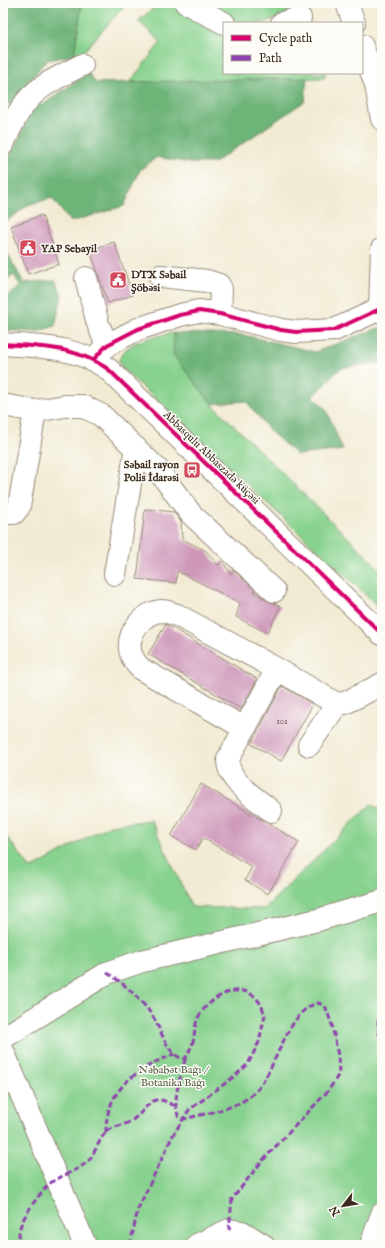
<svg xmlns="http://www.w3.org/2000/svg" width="385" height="1248" viewBox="0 0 385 1248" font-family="'IM FELL English',serif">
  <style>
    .green { fill: #87d28e; stroke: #617e56 }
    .forest { fill: #6db479; stroke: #546f4c }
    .building { fill: #ce97ba }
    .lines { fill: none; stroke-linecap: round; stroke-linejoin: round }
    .minor-casing { stroke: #968a79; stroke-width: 24 }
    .minor { stroke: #fff; stroke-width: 22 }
    .quiet { stroke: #8e44ad; stroke-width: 3; stroke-dasharray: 6 3; stroke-linecap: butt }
    .cycleway-casing { stroke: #fdfcf7; stroke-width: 6 }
    .cycleway { stroke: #d6006c; stroke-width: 4 }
    .labels { text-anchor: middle; stroke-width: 3; stroke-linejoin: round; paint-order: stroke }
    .number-label { font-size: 9px; fill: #604545 }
    .poi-label { font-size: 11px; font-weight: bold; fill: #3b2a1e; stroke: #fdfcf7; text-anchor: start }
    .street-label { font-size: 11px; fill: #3b2a1e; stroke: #fdfcf7 }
    .park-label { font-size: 11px; fill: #525c40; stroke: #fdfcf7 }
  </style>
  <rect width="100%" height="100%" fill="#fdfcf7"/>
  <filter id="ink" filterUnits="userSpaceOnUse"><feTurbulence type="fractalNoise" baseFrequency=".025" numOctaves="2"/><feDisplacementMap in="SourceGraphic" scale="8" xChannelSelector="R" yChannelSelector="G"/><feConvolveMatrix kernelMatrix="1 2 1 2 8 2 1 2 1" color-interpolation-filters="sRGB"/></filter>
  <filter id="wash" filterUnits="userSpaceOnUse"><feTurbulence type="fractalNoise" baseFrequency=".012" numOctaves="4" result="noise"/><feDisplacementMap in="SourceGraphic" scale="16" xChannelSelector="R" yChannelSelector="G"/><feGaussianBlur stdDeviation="0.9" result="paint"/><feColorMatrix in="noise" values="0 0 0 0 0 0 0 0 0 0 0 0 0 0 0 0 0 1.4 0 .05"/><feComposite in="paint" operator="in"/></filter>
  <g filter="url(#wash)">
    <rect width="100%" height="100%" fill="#f2ebd4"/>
    <path class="green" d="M82,3H127L77,59L74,55Z
      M160,3H172L224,27V73H325V78L130,82L161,42L138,21Z
      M197,3H288V13L264,23H239Z
      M174,333V343L212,404L382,571V610L122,368L119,360C126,340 156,336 174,333Z
      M371,804L382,811V1245H3V832L31,869L110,825L151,820L192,907L264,909Z"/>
    <path class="forest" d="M3,3H82L74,55L47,60L24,87L41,106L88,73L96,83L307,78L305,101L214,163H189L157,157L140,170L124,206L70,222L52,198L28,205L3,224V169L31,114L10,104L3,103Z
      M3,246L24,283L55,280L62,295L55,326L36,332L3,330V297L9,296L20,285L14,275L3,284Z
      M378,328H382V364L379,362L341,368L313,396L326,409L343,450L297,455L271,432L246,401L212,404L173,355L174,333L244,335L315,352Z"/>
    <g id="blocks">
      <path class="building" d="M42,215L59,264L28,274L11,226Z
        M114,242L133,295L108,303L90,250Z
        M145,509L174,512L181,522L182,539L206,551L218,565L222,561L231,574L233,570L255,590L254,592L266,600L281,606L267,633L236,617L240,603L177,571L176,583L137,579Z
        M166,624L257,679L241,709L148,654Z
        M282,686L313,704L281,761L251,744Z
        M201,784L299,842L268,894L245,880L252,867L203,838L196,850L171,836Z"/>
    </g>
  </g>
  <g filter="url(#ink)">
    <use href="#blocks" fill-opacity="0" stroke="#968a79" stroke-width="1"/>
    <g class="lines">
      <g class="minor-casing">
        <path id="minor" d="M186,3L224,23
          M347,3L354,23
          M282,23L300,18
          M362,46L376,85L382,119
          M3,144C25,94 34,89 82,65
          M160,276L207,281L219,285L221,289L220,314
          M86,278L98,324L107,345
          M380,309L382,249
          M3,344C41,347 75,346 108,369L382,634
          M94,359L107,345L138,329L180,315L199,311L220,314L281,330L296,332L334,330L382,308
          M3,405L35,411L19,507L14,513H3
          M35,411L65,406H82L101,415L158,470L191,514L274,591
          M115,574L136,448
          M244,728L141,669C137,665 133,660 131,654C125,635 142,612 162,611C167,611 173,614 177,615L277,669L337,704L345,703L382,684
          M309,745L337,704
          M271,811C256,798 227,782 228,759L277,669
          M3,1038L107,973L142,961L318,920L382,901
          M3,1051L85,1245
          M197,1245L229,1230L242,1232L263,1245
          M371,1245L382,1214"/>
      </g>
      <use href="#minor" class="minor"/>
      <path class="quiet" d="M107,973C123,982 138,997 149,1011C161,1025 165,1056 185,1059C187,1055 190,1050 192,1045C195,1037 194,1026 198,1018C207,999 239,979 257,999C261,1003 263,1010 265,1015L259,1042L248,1064L235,1076L189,1110L173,1135L138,1209L130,1245
        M382,1012L378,1022L379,1034L382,1035
        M185,1059C181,1078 171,1100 179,1118L184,1119C209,1112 238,1110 257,1090C276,1069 289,1007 319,1003L326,1008L332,1025L338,1056L339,1074L328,1091L262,1161L232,1199L229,1230
        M106,1133C105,1089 137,1069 174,1054
        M24,1245C22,1242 19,1237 19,1234C18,1221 43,1188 53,1181C65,1174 80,1170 90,1159C96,1151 99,1139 106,1132C112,1126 124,1126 131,1121C150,1109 149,1089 176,1107
        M250,1245L254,1239"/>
      <g class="cycleway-casing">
        <path id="cycleway" d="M3,344C41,347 75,346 108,369L382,634
          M94,359L107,345L138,329L180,315L199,311L220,314L281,330L296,332L334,330L382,308"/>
      </g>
      <use href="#cycleway" class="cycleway"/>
    </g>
  </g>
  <defs>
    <g id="civic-square" transform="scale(0.9)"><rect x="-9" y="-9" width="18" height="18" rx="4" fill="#d1495b" stroke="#fdfcf7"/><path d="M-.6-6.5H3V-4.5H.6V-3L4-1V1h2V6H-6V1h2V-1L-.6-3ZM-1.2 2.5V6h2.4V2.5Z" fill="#fff"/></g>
    <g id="bus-square" transform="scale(0.9)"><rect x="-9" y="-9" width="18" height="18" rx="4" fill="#d1495b" stroke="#fdfcf7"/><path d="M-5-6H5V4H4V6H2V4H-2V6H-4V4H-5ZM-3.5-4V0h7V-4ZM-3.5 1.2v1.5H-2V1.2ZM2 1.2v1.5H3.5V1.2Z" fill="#fff"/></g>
  </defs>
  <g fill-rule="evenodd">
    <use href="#civic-square" x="28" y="248"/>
    <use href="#civic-square" x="118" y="280"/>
    <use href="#bus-square" x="192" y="470"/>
  </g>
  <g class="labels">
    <g class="number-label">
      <text x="282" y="724">101</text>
    </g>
    <g class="poi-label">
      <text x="41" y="252">YAP Sebayil</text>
      <text x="131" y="278">DTX Səbail<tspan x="131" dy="13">Şöbəsi</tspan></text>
      <text x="179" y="468" text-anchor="end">Səbail rayon<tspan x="179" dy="13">Polis İdarəsi</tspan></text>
    </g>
    <g class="street-label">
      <text transform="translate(212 457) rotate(44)" y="4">Abbasqulu Abbaszadə küçəsi</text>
    </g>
    <g class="park-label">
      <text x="173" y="1073">Nəbabət Bağı /<tspan x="173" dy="13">Botanika Bağı</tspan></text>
    </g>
  </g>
  <rect width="385" height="1248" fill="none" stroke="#fdfcf7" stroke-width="16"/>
  <rect x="223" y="22" width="140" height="52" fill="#fdfcf7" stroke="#afa8a0"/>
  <rect x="231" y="35" width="20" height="6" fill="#d6006c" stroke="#afa8a0"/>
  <text x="259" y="42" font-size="12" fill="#3b2a1e">Cycle path</text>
  <rect x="231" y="55" width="20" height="6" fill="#8e44ad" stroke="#afa8a0"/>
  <text x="259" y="62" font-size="12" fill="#3b2a1e">Path</text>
  <g transform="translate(343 1206) rotate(239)" stroke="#fdfcf7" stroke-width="3" paint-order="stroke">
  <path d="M0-3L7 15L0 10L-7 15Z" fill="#3b2a1e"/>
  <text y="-6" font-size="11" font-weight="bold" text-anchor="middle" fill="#3b2a1e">N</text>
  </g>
</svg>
